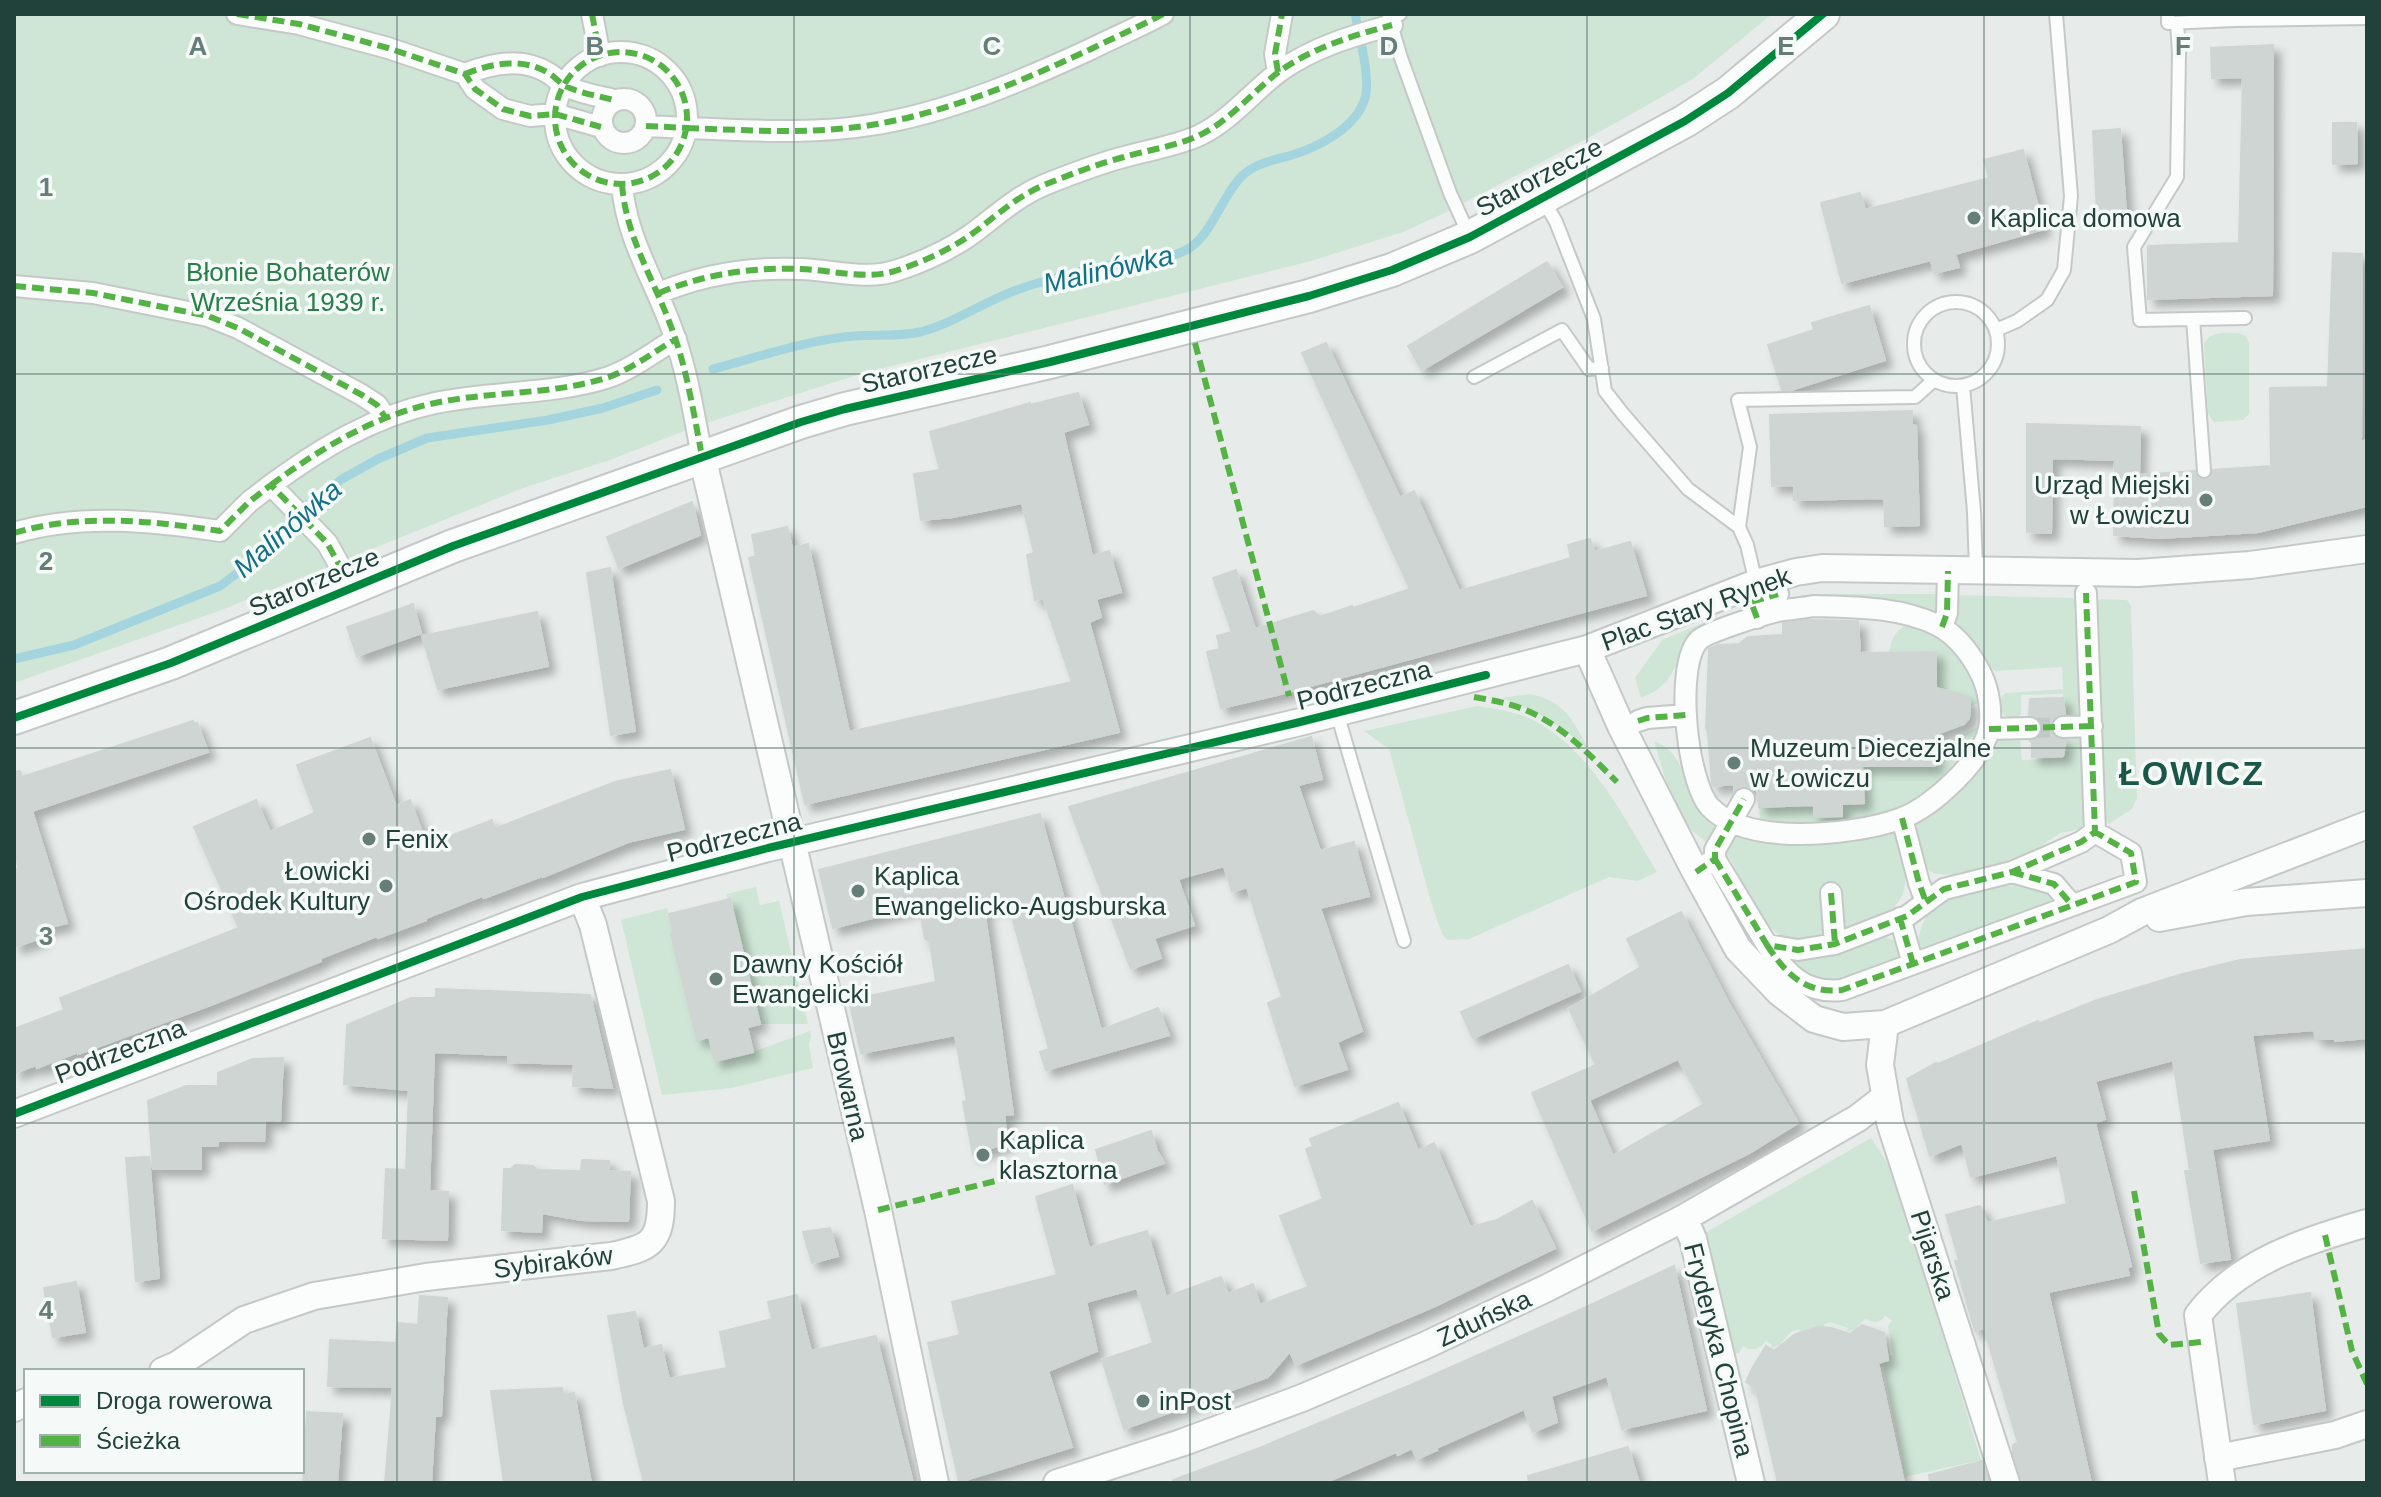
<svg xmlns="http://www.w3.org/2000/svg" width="2381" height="1497" viewBox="0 0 2381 1497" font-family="Arial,sans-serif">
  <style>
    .green { fill: #cfe6d6 }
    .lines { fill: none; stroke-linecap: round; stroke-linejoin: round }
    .stream { stroke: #a4d5de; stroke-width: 9 }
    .building { fill: #ced5d3; stroke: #cfd5d3; stroke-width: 2; fill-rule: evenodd; filter: url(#shadow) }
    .pedestrian-tunnel { stroke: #bfcac7; stroke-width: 20; stroke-dasharray: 20 10; stroke-linecap: butt }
    .service-casing { stroke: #c4c9c7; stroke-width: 16 }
    .pedestrian-casing { stroke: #c4c9c7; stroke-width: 24 }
    .minor-casing { stroke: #c4c9c7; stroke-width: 30 }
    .tertiary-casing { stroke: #c4c9c7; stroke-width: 36 }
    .service { stroke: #fbfcfc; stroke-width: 12 }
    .pedestrian { stroke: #fbfcfc; stroke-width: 20 }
    .minor { stroke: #fbfcfc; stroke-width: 26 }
    .tertiary { stroke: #fbfcfc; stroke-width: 32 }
    .quiet { stroke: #55b346; stroke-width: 6; stroke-dasharray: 12 6; stroke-linecap: butt }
    .cycleway-casing { stroke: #f5faf8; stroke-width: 13 }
    .cycleway { stroke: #00873e; stroke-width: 8 }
    .grid { fill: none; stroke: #667e78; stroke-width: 2; stroke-opacity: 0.55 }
    .poi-dot { fill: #667e78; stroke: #f5faf8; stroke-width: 3 }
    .labels { text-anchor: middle; stroke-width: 7; stroke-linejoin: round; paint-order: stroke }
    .street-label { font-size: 26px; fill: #21423a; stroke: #f5faf8 }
    .poi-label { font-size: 26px; fill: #21423a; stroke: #f5faf8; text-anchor: start }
    .park-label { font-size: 26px; fill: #277e49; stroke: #f5faf8 }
    .water-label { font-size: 28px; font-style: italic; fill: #147185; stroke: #f5faf8 }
    .district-label { font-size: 34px; font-weight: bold; letter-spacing: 2px; fill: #1a5749; stroke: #f5faf8 }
    .grid-label { font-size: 26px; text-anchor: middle; font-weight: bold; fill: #667e78; stroke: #f5faf8; stroke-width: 7; stroke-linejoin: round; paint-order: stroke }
  </style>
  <defs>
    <filter id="shadow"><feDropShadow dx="7" dy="7" stdDeviation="4" flood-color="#0004"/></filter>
  </defs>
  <rect width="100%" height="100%" fill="#e7ecea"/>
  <path class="green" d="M14,14H1772L1693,79L1614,124L1447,212L1403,232L1311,261L857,375L700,425L610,460L523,488L219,611L14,683Z
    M2239,333L2246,336L2249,343V414L2243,420L2214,422L2208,414L2204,344C2210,330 2225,333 2239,333Z
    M1811,594H1944C1941,604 1941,612 1930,615L1774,600Z
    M1952,595L2075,598L2078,601L2086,821L2082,829L2060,833L2020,860L1975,874L1945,875L1933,873L1923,866L1916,830L1917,822L1990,747L2002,738L2020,737L2022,760L2063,758V694L2021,695V714L2016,720C2002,719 1998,709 2002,696L2006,693L2063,689L2062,667L1996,671C1982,665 1957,636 1954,621C1952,613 1953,603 1952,595Z
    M2100,599L2127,600L2131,606L2137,798L2132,809L2109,824L2101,813L2097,604Z
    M1747,608L1749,614L1683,654L1667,681L1656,691L1641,698L1635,678L1662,640L1715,618Z
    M1914,624L1948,641L1967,661L1981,702L1970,706L1967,699L1957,698L1956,693L1936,687L1935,652H1889C1892,637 1897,626 1914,624Z
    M1529,694C1565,700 1573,721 1589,750C1562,726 1535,709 1501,698Z
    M1477,706C1497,709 1519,712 1537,722C1593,754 1625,819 1657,872L1638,881L1609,877L1469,939L1448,940L1442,934L1431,902L1389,749L1364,731Z
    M1980,726L1982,727L1963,761L1918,800L1891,813L1814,828L1763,822L1760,819L1759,807L1814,805L1815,817L1841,816L1842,804L1864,803L1862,766H1935V748Z
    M1654,741C1676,749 1679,765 1689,784C1698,799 1710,812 1720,826L1711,846L1691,830L1675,812Z
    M1893,829C1901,836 1901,848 1903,858C1915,911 1881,916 1841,933L1838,885L1823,886L1827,936C1815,938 1800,944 1788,940C1764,932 1741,879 1729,857L1722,856L1735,833Z
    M2021,885L2049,893L2060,904L1918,957C1915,892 1970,888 2021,885Z
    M756,887L760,905L779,901L808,1024H760L735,919H732L726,894Z
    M667,908L674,934H672L709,1037L715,1061L753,1052L810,1031L811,1037L809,1045L813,1068L732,1088L662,1095L621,920Z
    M1885,936L1898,943L1906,961L1822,988L1787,958Z
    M1871,1138L1892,1170L1981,1460L1905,1477L1883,1366L1873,1368L1869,1351L1888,1347L1890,1356L1893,1355L1888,1326L1892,1320L1885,1316C1879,1324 1874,1323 1865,1319L1858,1326L1860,1328L1847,1331L1848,1328L1830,1322L1824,1324V1330L1802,1335L1799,1329L1792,1331L1781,1343L1783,1345L1771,1347L1772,1345L1766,1341C1760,1349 1752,1352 1743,1346L1739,1353L1728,1356L1703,1234Z"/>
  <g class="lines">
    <path class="stream" d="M713,369C759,357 806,340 854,336C876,334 898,337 920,332C954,323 982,303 1014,291C1034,283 1068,275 1089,269C1121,261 1154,265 1184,251C1212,238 1221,196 1242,176C1255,163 1275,160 1292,155C1319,147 1357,127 1365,98C1371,80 1359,34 1355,14
      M14,659L74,645L220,586L253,561L307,505L342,479L378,459L427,438L548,420L603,408L657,390"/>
  </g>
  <path class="building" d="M2273,45L2272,295L2148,299V246L2239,243L2243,77L2212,78L2211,48Z
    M2333,123H2356L2357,163L2333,164Z
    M2120,129L2126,213L2097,214L2093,131Z
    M2023,150L2044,229L1955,254L1959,267L1934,273L1931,260L1842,283L1821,203L1860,193L1865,210L1989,178L1984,160Z
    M2333,253L2362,254L2361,442L2367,440V506L2258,532L2160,538L2114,535L2115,460L2052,458L2051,533L2027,532V424L2140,427L2139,475L2195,471L2197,477L2204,480L2210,478L2213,470L2271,466L2270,388L2328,387Z
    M1547,262L1562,287L1422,370L1408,346Z
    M1869,306L1885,360L1791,390H1782L1768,345L1814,330L1812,323Z
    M1326,343L1400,498L1414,491L1459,591L1571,558L1568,545L1590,539L1594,552L1630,542L1646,595L1277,695L1221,708L1207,652L1220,649L1217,636L1232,632L1213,578L1236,570L1255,629L1313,611L1320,617L1352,606L1353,608L1410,589L1302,353Z
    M1078,393L1088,424L1063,432L1092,556L1109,551L1121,592L1096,599L1101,617L1089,622L1119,732L805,804L749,558L756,556L752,535L787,527L792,548L808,544L849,732L1072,682L1043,598L1035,600L1027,555L1034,553L1022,503L953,517L921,520L914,474L940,470L930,432L1030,403V405Z
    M1912,411V425L1916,426L1919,525L1885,526L1884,498L1794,500V485L1772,486L1770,415Z
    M692,502L700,535L619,568L607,537Z
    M610,568L635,731L611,735L587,573Z
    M413,604L421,633L357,656L347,627Z
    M537,612L548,666L438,689L422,636Z
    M1810,620L1858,621L1860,653L1936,652V688L1963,695L1970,702L1969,718L1964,724L1936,734L1935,766H1862L1864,803L1842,804V816L1814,817V805L1759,807L1757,790L1743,786L1734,791V784L1713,786L1712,783L1708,733L1706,728L1709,649L1718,645L1739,644L1748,637L1783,635V623Z
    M2063,698L2065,714L2056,716L2050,727L2052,733L2056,738L2066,740L2063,756L2032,757V742L2030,741L2041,735L2043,727L2037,717L2029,715L2030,699Z
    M193,721L194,724L197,723L208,752L32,811L67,923L39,930L41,938L14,947V869H19L14,851V772L20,771L22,777Z
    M1311,737L1322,779L1298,785L1320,851L1354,842L1369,896L1320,908L1362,1031L1337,1042L1347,1069L1295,1086L1268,1003L1282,997L1247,887L1232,892L1224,866L1178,879L1194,925L1154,938L1161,958L1131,969L1069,807Z
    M370,738L396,806L410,800L427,845L492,820L494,829L615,782L670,770L684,829L628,842L543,877L542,876L484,898L482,896L426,918V920L378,938L377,936L321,958V961L216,1003L78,1054V1052L37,1068L36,1065L14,1073V1029L64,1010L60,998L239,928L194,827L256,800L270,832L315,813L297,765Z
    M1040,814L1101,1030L1158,1008L1169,1035L1046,1070L1040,1052L1049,1049L1008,903L984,908L1013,1114L1004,1115L1008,1142L973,1155L963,1102L967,1101L955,1035L861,1053L849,1000L936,982L930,942L925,939L919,906L833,928L819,870Z
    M730,899L760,1024L747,1027L753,1052L715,1061L709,1037L697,1040L671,934H674L669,914Z
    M1681,912L1728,1002L1798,1123L1749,1153L1592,1231L1532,1093L1596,1065L1569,1009L1641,967L1627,939ZM1678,1059L1704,1104L1613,1156L1589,1100Z
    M2367,949V1038L2335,1041V1039H2316L2314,1030L2252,1035L2269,1140L2212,1149L2230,1259L2201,1263L2185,1171H2190L2173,1060L2095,1081L2105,1119L2095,1123L2131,1266L2127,1267L2129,1275L2048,1292L2091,1483H2022L2013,1453V1445L2018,1443L1984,1328L1975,1331L1955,1261L1959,1260L1946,1215L1980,1206L1987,1223L2067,1204L2057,1155L1971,1177L1962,1143L1930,1156L1907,1079L1936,1063L1938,1064L2038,1021L2040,1023L2097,1000L2183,974L2240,960Z
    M1568,965L1580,991L1473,1038L1461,1012Z
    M436,989L590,995L612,1088L573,1086L574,1064L508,1062V1055L434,1052L429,1191L448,1192L447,1240L383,1238L386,1169L406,1170L409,1090L344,1084L347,1025L411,998H436Z
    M283,1058L280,1121L265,1120L264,1141H218V1146H201V1169H153L148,1101L186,1086H218V1073L253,1059Z
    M1398,1103L1418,1151L1434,1143L1470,1227L1497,1220L1532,1201L1555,1248L1435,1306L1296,1365L1290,1351L1268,1377L1124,1429L1102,1360L1153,1343L1137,1288L1086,1302L1097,1351L1048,1371L1072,1447L959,1482L928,1343L960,1335L952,1302L1057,1275L1036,1197L1072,1185L1089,1248L1147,1231L1166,1297L1221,1277L1228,1294L1253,1284L1260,1305L1308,1287L1280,1216L1323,1199L1306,1149L1313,1147L1310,1139Z
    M1151,1131L1157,1151L1164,1163L1105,1184L1096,1150Z
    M149,1157L159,1278L136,1281L126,1158Z
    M582,1160L609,1161V1171L630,1172L628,1221L582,1220L542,1213L541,1232L502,1230L504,1169H511L515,1165L533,1166L537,1170L581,1171Z
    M830,1228L838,1256L812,1263L803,1232Z
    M1674,1266L1706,1410L1622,1429L1607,1376L1551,1396L1557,1422L1533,1432L1524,1409L1436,1448L1437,1450L1417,1459L1412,1448L1398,1455L1396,1452L1324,1483H1174L1173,1480L1257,1449L1413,1384L1584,1308Z
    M76,1282L85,1332L53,1337L44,1288Z
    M2310,1293L2325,1410L2254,1424L2237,1304Z
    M797,1295L811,1351L876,1336L913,1483H644L624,1404L608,1316L635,1312L643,1349L661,1345L669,1379L727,1368L720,1332L772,1319L768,1302Z
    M420,1296L447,1298L441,1416H435L431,1483H385L393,1387L328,1386L330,1340L396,1343L398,1323L418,1325Z
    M1862,1325L1884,1333L1888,1360L1878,1363L1904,1483H1778L1756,1389L1746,1382L1753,1367L1766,1346L1774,1351L1794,1335L1817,1327L1831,1328L1850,1334Z
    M562,1388L563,1395L574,1393L591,1483H504L491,1391Z
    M307,1412L342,1414L337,1483H303Z
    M1628,1447L1639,1483H1529L1528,1476Z
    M1982,1461L1989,1483H1930L1929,1475Z"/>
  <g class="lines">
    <path class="pedestrian-tunnel" d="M2030,728L2063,727"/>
    <g class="service-casing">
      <path id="service" d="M1400,14L1389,18L1401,58L1450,193L1470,237
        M2168,14V23L2235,20L2367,18
        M2177,23L2179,53L2177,177L2134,247L2140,320L2245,318
        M1543,199L1556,222L1594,319L1605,391L1623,414L1688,489L1739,527
        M1914 344a42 42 0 1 1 84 0a42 42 0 1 1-84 0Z
        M2193,319L2204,471
        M1996,330L2017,321L2047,300L2064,270L2071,196L2056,14
        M1474,377L1562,330L1589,369L1602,368
        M1963,386L1974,512L1976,570
        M1756,583L1747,545L1739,527L1750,447L1738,400L1915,397L1934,380
        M1337,713L1404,941"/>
    </g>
    <g class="pedestrian-casing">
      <path id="pedestrian" d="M237,14L299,24L388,48L465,74L475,89L503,109L530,116L555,114L601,127
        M592,14L600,56
        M555 118a66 66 0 1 1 132 0a66 66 0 1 1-132 0Z
        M1278,72L1275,54L1282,14
        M465,74C492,63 524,57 550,74C556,78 560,83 565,86C580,93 598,96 614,100
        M602 121a22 22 0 1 1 44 0a22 22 0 1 1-44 0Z
        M646,126L689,128
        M687,128C748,130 810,135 871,125C947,113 1022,81 1091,49C1115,37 1139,27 1163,14
        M622,184C626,240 657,284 674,335C688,374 694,416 702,456
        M14,286L93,293L208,316L238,328L362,395L377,405L385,417
        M659,293C704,274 753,267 801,269C833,270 867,281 898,270C922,262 947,251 969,236C994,218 1014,198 1044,185C1069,175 1097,164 1124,157C1148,150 1177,146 1200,135C1231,120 1253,91 1280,71C1314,47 1352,36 1392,25
        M271,485C321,448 374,416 435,403C491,391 551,395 606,378C631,370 653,352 676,339
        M14,533C80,513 153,521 220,531L249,502L271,485L327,543L341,568
        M1814,606C1855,607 1902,607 1939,626C1958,636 1973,657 1982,676C1989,691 1992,713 1989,729C1982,761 1932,807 1902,818C1874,829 1830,834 1800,834C1770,834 1732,830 1710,807C1687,782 1674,665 1699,640C1707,632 1765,614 1778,611C1790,609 1803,608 1814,606Z
        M1757,618L1751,602L1778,594
        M1942,627L1947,613L1948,571
        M1638,721L1647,718L1686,715
        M2063,727L2092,726
        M1989,729L2030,728
        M1902,818L1919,883L1926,902
        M1715,859L1767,945L1798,950L1835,944L1907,916L1944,889L2012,872L2081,842L2095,832L2086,593
        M1704,866L1715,859V850L1744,799
        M2012,872L2054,884L2071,904
        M1831,893L1835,944
        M1900,918L1913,964
        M1767,945C1786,974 1805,994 1842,990L2136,882L2131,853L2095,832"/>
    </g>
    <g class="minor-casing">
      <path id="minor" d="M702,456L878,1210L935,1483
        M1587,649L1621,726L1694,869L1738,949L1779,992L1814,1019L1843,1027L1885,1024L2109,930L2142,912L2367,825
        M2159,918L2246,902L2367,893
        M1885,1024L1880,1065L1890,1122L2006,1483
        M14,1114L582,897L768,848L1296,723L1587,649L1756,583L1796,572L1822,568L2138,573L2250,565L2367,549
        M1684,1218L1693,1239L1751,1483
        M163,1371L177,1365L244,1320L314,1296L426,1277L611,1256C650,1248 661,1243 661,1201L593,925L582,897
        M14,1408L26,1402
        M2218,1458L2335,1435L2367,1424
        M1057,1483L1181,1443L1302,1398L1424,1346L1549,1287L1684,1218L1858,1118L1885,1097
        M2222,1483L2198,1315C2239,1262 2304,1241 2367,1223"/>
    </g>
    <g class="tertiary-casing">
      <path id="tertiary" d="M14,718L171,663L453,546L801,422L845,409L1050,362L1309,296L1392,270L1470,237L1685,121L1728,93L1823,14"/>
    </g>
    <use href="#service" class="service"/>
    <use href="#pedestrian" class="pedestrian"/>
    <use href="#minor" class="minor"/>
    <use href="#tertiary" class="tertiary"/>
    <path class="quiet" d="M237,14L299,24L388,48L465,74L475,89L503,109L530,116L555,114L601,127
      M592,14L600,56
      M555 118a66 66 0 1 1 132 0a66 66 0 1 1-132 0Z
      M1278,72L1275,54L1282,14
      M465,74C492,63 524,57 550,74C556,78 560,83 565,86C580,93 598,96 614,100
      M646,126L689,128
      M687,128C748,130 810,135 871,125C947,113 1022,81 1091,49C1115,37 1139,27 1163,14
      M622,184C626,240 657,284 674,335C688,374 694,416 702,456
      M14,286L93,293L208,316L238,328L362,395L377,405L385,417
      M659,293C704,274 753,267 801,269C833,270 867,281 898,270C922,262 947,251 969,236C994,218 1014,198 1044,185C1069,175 1097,164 1124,157C1148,150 1177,146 1200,135C1231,120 1253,91 1280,71C1314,47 1352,36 1392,25
      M1195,343L1289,696
      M271,485C321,448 374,416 435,403C491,391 551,395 606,378C631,370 653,352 676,339
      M14,533C80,513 153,521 220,531L249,502L271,485L327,543L341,568
      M1757,618L1751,602L1778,594
      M1942,627L1947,613L1948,571
      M1474,697C1491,700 1508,703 1523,709C1561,724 1589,754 1617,782
      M1638,721L1647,718L1686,715
      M1989,729L2092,726
      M1902,818L1919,883L1926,902
      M1715,859L1767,945L1798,950L1835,944L1907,916L1944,889L2012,872L2081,842L2095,832L2086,593
      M1696,872L1715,859V850L1744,799
      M2012,872L2054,884L2071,904
      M1831,893L1835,944
      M1900,918L1913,964
      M1767,945C1786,974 1805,994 1842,990L2136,882L2131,853L2095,832
      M2134,1191L2159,1334L2169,1345L2202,1342
      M878,1210L1036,1171
      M2325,1235L2352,1351L2367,1384"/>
    <g class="cycleway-casing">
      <path id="cycleway" d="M14,718L171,663L453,546L801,422L845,409L1050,362L1309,296L1392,270L1470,237L1685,121L1728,93L1823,14
        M14,1114L582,897L768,848L1296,723L1486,675"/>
    </g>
    <use href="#cycleway" class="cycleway"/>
  </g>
  <path class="grid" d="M397,14V1483M794,14V1483M1190,14V1483M1587,14V1483M1984,14V1483M14,374H2367M14,748H2367M14,1123H2367"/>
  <g class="poi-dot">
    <circle cx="1974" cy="218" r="8"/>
    <circle cx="2206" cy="500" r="8"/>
    <circle cx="1734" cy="763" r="8"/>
    <circle cx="369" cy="839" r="8"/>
    <circle cx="386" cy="886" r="8"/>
    <circle cx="858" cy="891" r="8"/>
    <circle cx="716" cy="979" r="8"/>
    <circle cx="983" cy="1155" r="8"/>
    <circle cx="1143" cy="1401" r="8"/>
  </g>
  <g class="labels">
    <g class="street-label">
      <text transform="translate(1539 177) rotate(-28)" y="9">Starorzecze</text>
      <text transform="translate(929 369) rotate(-13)" y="9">Starorzecze</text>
      <text transform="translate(314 582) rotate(-23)" y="9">Starorzecze</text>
      <text transform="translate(1696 609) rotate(-20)" y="9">Plac Stary Rynek</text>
      <text transform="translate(1364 685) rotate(-14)" y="9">Podrzeczna</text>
      <text transform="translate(734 837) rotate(-14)" y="9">Podrzeczna</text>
      <text transform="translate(120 1051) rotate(-21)" y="9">Podrzeczna</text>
      <text transform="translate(848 1086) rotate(77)" y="9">Browarna</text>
      <text transform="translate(1933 1255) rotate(72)" y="9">Pijarska</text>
      <text transform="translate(553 1262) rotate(-7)" y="9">Sybiraków</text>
      <text transform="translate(1484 1318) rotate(-25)" y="9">Zduńska</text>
      <text transform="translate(1719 1350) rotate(76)" y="9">Fryderyka Chopina</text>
    </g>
    <g class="poi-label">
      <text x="1990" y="227">Kaplica domowa</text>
      <text x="2190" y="494" text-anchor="end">Urząd Miejski<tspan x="2190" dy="30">w Łowiczu</tspan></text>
      <text x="1750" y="757">Muzeum Diecezjalne<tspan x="1750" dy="30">w Łowiczu</tspan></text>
      <text x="385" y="848">Fenix</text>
      <text x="370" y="880" text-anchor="end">Łowicki<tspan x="370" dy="30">Ośrodek Kultury</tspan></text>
      <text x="874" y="885">Kaplica<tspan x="874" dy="30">Ewangelicko-Augsburska</tspan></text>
      <text x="732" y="973">Dawny Kościół<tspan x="732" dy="30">Ewangelicki</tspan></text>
      <text x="999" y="1149">Kaplica<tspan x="999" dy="30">klasztorna</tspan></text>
      <text x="1159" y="1410">inPost</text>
    </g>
    <g class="park-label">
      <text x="288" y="281">Błonie Bohaterów<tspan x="288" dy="30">Września 1939 r.</tspan></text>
    </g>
    <g class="water-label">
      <text transform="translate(1108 269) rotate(-13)" y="10">Malinówka</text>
      <text transform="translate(287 528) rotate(-41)" y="10">Malinówka</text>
    </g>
    <g class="district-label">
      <text x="2192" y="785">ŁOWICZ</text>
    </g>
  </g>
  <g class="grid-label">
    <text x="198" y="55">A</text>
    <text x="595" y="55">B</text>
    <text x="992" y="55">C</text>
    <text x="1389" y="55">D</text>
    <text x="1786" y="55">E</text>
    <text x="2183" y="55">F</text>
    <text x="46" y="196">1</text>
    <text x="46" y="570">2</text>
    <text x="46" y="945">3</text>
    <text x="46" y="1319">4</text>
  </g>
  <rect width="2381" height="1497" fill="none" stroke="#21423a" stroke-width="32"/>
  <rect x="24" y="1369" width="280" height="104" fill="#f5faf8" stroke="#a0b0ac" stroke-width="2"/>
  <rect x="40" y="1395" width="40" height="12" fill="#00873e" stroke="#a0b0ac" stroke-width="2"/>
  <text x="96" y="1409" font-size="24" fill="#21423a">Droga rowerowa</text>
  <rect x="40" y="1435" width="40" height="12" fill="#55b346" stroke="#a0b0ac" stroke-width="2"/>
  <text x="96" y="1449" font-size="24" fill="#21423a">Ścieżka</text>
</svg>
